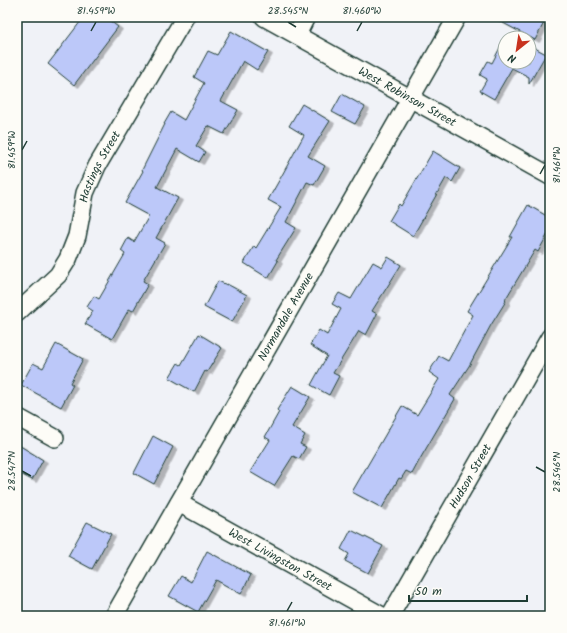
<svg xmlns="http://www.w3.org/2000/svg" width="567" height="633" viewBox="0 0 567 633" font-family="Kalam,sans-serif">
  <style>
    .building { fill: #bcc8f9; stroke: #1f3d34; filter: url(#shadow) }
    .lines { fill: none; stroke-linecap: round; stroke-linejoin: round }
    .minor-casing { stroke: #1f3d34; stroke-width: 20 }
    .minor { stroke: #fdfcf7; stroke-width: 17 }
    .ticks { fill: none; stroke: #1f3d34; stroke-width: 1.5 }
    .labels { text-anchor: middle; stroke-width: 3; stroke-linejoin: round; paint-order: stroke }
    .street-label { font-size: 12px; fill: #1f3d34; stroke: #fdfcf7 }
    .neatline { fill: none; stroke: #1f3d34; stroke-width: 1.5 }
    .ticks-label { font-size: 10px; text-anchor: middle; fill: #1f3d34 }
  </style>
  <defs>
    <filter id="shadow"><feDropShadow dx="4.5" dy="2.5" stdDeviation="0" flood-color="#0004"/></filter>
  </defs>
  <rect width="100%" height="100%" fill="#f0f2f7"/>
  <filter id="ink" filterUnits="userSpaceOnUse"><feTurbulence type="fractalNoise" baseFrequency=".025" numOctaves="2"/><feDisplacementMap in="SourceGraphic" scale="8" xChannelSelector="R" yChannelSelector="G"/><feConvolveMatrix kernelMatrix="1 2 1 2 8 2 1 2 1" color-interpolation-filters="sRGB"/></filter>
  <g filter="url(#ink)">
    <path class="building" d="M84,17H105L118,27L74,85L48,64Z
      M492,17H547L535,40Z
      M231,31L268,52L257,70L243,61L221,101L238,110L224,134L208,126L196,146L205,152L199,162L177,149L157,187L178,198L156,238L165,243L143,281L148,284L133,311L129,309L112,339L85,324L93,311L87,307L94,296L99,299L125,254L121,251L128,238L134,242L149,216L125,203L143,171L142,170L165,124H164L171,112L184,120L204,83L194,77L208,51L217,55Z
      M505,38V62H529V45L546,54L529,84V77L512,68L494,99L480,91L487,79L480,75L488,61L492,63Z
      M342,94L365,107L355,124L332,112Z
      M302,104L330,121L308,156L325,166L314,185L307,182L286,222L296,228L276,260L278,261L268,278L244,263L254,246L256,248L281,207L268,200L281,177L304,135L289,126Z
      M433,151L460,168L452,182L446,178L413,236L389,221L399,204L401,206Z
      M528,205L550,218V230L538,252L535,250L505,300L506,301L491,325L469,366L450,395L455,399L420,459L412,474L406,471L401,479L399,478L382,508L352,492L402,406L417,415L439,379L429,372L439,356L448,361L473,315L467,311L512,237H510Z
      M388,257L401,265L372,311L377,314L366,335L359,331L333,373L339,376L329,395L311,385L327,356L310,345L319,330L327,335L341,309L332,304L339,293L351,299L373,262L382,267Z
      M218,281L227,285V284L247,295L232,322L204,307Z
      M199,334L222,348L207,372L205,371L194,392L169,378L178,363L181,365Z
      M56,344L83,359L70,383L73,385L61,407L21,385L33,363L43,368Z
      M292,386L310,397L292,427L305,435L300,444L306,447L299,459L293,456L274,486L250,472L270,440L265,437L279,412L277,410Z
      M153,436L173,447L154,484L134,473Z
      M17,444L43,460L32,480L17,472Z
      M87,522L111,534L92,569L68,556Z
      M351,530L383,546L368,573L345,561L349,554L341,549Z
      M207,551L251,575L241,594L216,580L198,612L169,596L181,576L191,582Z"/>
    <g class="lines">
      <g class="minor-casing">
        <g id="minor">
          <path id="s1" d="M264,17L550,176"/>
          <path d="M297,35L306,17"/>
          <path id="s2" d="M17,313L58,275L68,259L77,236L85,193L97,166L185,17"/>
          <path d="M17,417L55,438"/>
          <path id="s3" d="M179,503L382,616"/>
          <path id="s4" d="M114,616L457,17"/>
          <path id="s5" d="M390,616L550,337"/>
        </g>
      </g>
      <use href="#minor" class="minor"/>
    </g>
  </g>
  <path class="ticks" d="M288,22L296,27M91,31L96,22M357,31L362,22M22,150L27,141M540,174L545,165M536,467L545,472M22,471L31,476M287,611L292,602"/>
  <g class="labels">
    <g class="street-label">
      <text dy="4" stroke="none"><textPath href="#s1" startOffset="164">West Robinson Street</textPath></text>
      <text dy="4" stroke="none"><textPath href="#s2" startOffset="173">Hastings Street</textPath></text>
      <text dy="4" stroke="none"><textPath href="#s4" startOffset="345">Normandale Avenue</textPath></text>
      <text dy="4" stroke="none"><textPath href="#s5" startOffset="161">Hudson Street</textPath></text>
      <text dy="4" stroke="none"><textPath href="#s3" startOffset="116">West Livingston Street</textPath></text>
    </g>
  </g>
  <rect width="567" height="633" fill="none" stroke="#fdfcf7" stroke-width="44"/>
  <g transform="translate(517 50) rotate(210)"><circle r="19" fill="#fdfcf7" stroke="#a4b0a9"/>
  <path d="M0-3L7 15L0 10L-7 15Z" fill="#c8321e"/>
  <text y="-6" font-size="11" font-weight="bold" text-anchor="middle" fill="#1f3d34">N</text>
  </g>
  <path d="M409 595v6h118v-6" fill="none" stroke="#1f3d34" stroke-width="2"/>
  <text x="415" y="595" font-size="12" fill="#1f3d34" stroke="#fdfcf7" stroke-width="3" paint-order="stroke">50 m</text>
  <rect x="22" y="22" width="523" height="589" class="neatline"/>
  <g class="ticks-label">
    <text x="96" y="14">81.459°W</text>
    <text x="288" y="14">28.545°N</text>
    <text x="362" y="14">81.460°W</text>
    <text transform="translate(11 150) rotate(-90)" y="4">81.459°W</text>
    <text transform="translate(556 165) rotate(-90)" y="4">81.461°W</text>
    <text transform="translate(11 471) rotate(-90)" y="4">28.547°N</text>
    <text transform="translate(556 472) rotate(-90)" y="4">28.546°N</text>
    <text x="287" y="626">81.461°W</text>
  </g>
</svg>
